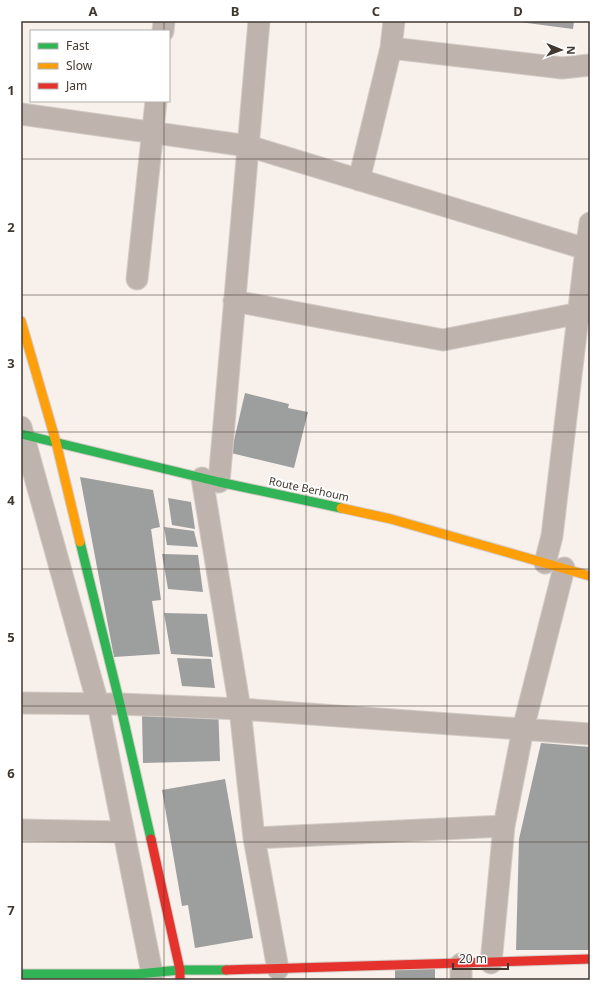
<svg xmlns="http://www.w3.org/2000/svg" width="611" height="1001" viewBox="0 0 611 1001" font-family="'Noto Sans',sans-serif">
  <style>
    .building { fill: #9d9e9e }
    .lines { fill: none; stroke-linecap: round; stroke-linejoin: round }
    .street-casing { stroke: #d3cbc5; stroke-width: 23 }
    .fast-casing { stroke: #d3cbc5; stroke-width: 11 }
    .slow-casing { stroke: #d3cbc5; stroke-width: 11 }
    .jam-casing { stroke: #d3cbc5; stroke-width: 11 }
    .street { stroke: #bfb4ad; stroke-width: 21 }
    .fast { stroke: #30b455; stroke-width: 9 }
    .slow { stroke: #ff9f0a; stroke-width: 9 }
    .jam { stroke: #e5322d; stroke-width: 9 }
    .grid { fill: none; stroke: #41372f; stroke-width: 1; stroke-opacity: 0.55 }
    .labels { text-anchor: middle; stroke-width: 4; stroke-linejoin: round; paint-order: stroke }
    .street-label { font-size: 11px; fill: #41372f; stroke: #fff }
    .neatline { fill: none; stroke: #41372f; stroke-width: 1.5 }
    .grid-label { font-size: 13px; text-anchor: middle; font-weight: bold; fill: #41372f }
  </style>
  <rect width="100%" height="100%" fill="#f8f0ea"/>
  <path class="building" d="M512,21H574L573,29Z
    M245,393L289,404L288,408L308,412L294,468L231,453Z
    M80,477L153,490L160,527L151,529L161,600L152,601L160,654L114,657Z
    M168,498L191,502L195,529L172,525Z
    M164,527L194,531L198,547L167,545Z
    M162,554L198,555L203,592L168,589Z
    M164,613L207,614L213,657L171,654Z
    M177,658L211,659L215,688L182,686Z
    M218,705L220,761L143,763L142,716H146L145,708Z
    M541,743L590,747V950H516L519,839Z
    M225,779L253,938L195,948L188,905L182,906L162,790Z
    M395,968H435V980H395Z"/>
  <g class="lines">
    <g class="street-casing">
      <path id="street" d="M163,31L164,21
        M391,48L562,68L590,65
        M21,114L248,146L586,249
        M359,180L391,48L394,21
        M137,279L156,101
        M234,301L443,340L590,311
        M21,427L98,704L152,973V980
        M202,478L240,709L254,838L278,969
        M219,482L259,21
        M545,563L552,536L586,249L590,223
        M21,703L120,704L240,709L590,734
        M21,830L123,832
        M254,838L504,826
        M491,963L504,826L523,729L564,568
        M461,980V964"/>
    </g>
    <g class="fast-casing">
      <path id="fast" d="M21,434L219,482L341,508
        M80,542L120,704L151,839
        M21,974H137L180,970H226"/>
    </g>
    <g class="slow-casing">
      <path id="slow" d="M21,321L56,442L80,542
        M341,508L391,519L590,576"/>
    </g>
    <g class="jam-casing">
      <path id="jam" d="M151,839L180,970V980
        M226,970L590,959"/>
    </g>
    <use href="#street" class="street"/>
    <use href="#fast" class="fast"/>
    <use href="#slow" class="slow"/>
    <use href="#jam" class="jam"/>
  </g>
  <path class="grid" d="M164,21V31M306,21V980M447,21V980M164,101V980M21,159H590M21,295H590M21,432H590M21,569H590M21,706H590M21,842H590"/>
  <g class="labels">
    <g class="street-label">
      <text transform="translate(309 489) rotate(12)" y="4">Route Berhoum</text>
    </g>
  </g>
  <rect width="611" height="1001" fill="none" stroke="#ffffff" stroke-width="44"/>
  <rect x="30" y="30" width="140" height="72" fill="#ffffff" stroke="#b3afac"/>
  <rect x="38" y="43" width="20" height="6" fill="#30b455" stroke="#b3afac"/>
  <text x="66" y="50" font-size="12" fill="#41372f">Fast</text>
  <rect x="38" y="63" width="20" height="6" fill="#ff9f0a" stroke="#b3afac"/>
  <text x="66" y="70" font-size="12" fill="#41372f">Slow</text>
  <rect x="38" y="83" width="20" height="6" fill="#e5322d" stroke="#b3afac"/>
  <text x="66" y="90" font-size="12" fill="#41372f">Jam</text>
  <g transform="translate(561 50) rotate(91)" stroke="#ffffff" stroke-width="3" paint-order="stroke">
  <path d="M0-3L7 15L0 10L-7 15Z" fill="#41372f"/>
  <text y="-6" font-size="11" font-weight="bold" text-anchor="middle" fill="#41372f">N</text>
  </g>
  <path d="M453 963v6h55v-6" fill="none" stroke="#41372f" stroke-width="2"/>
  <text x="459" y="963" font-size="12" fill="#41372f" stroke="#ffffff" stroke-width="3" paint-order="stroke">20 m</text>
  <rect x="22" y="22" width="567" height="957" class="neatline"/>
  <g class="grid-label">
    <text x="93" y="16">A</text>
    <text x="235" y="16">B</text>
    <text x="376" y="16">C</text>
    <text x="518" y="16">D</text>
    <text x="11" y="95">1</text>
    <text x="11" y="232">2</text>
    <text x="11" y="368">3</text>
    <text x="11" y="505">4</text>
    <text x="11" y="642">5</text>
    <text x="11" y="778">6</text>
    <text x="11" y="915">7</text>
  </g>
</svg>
